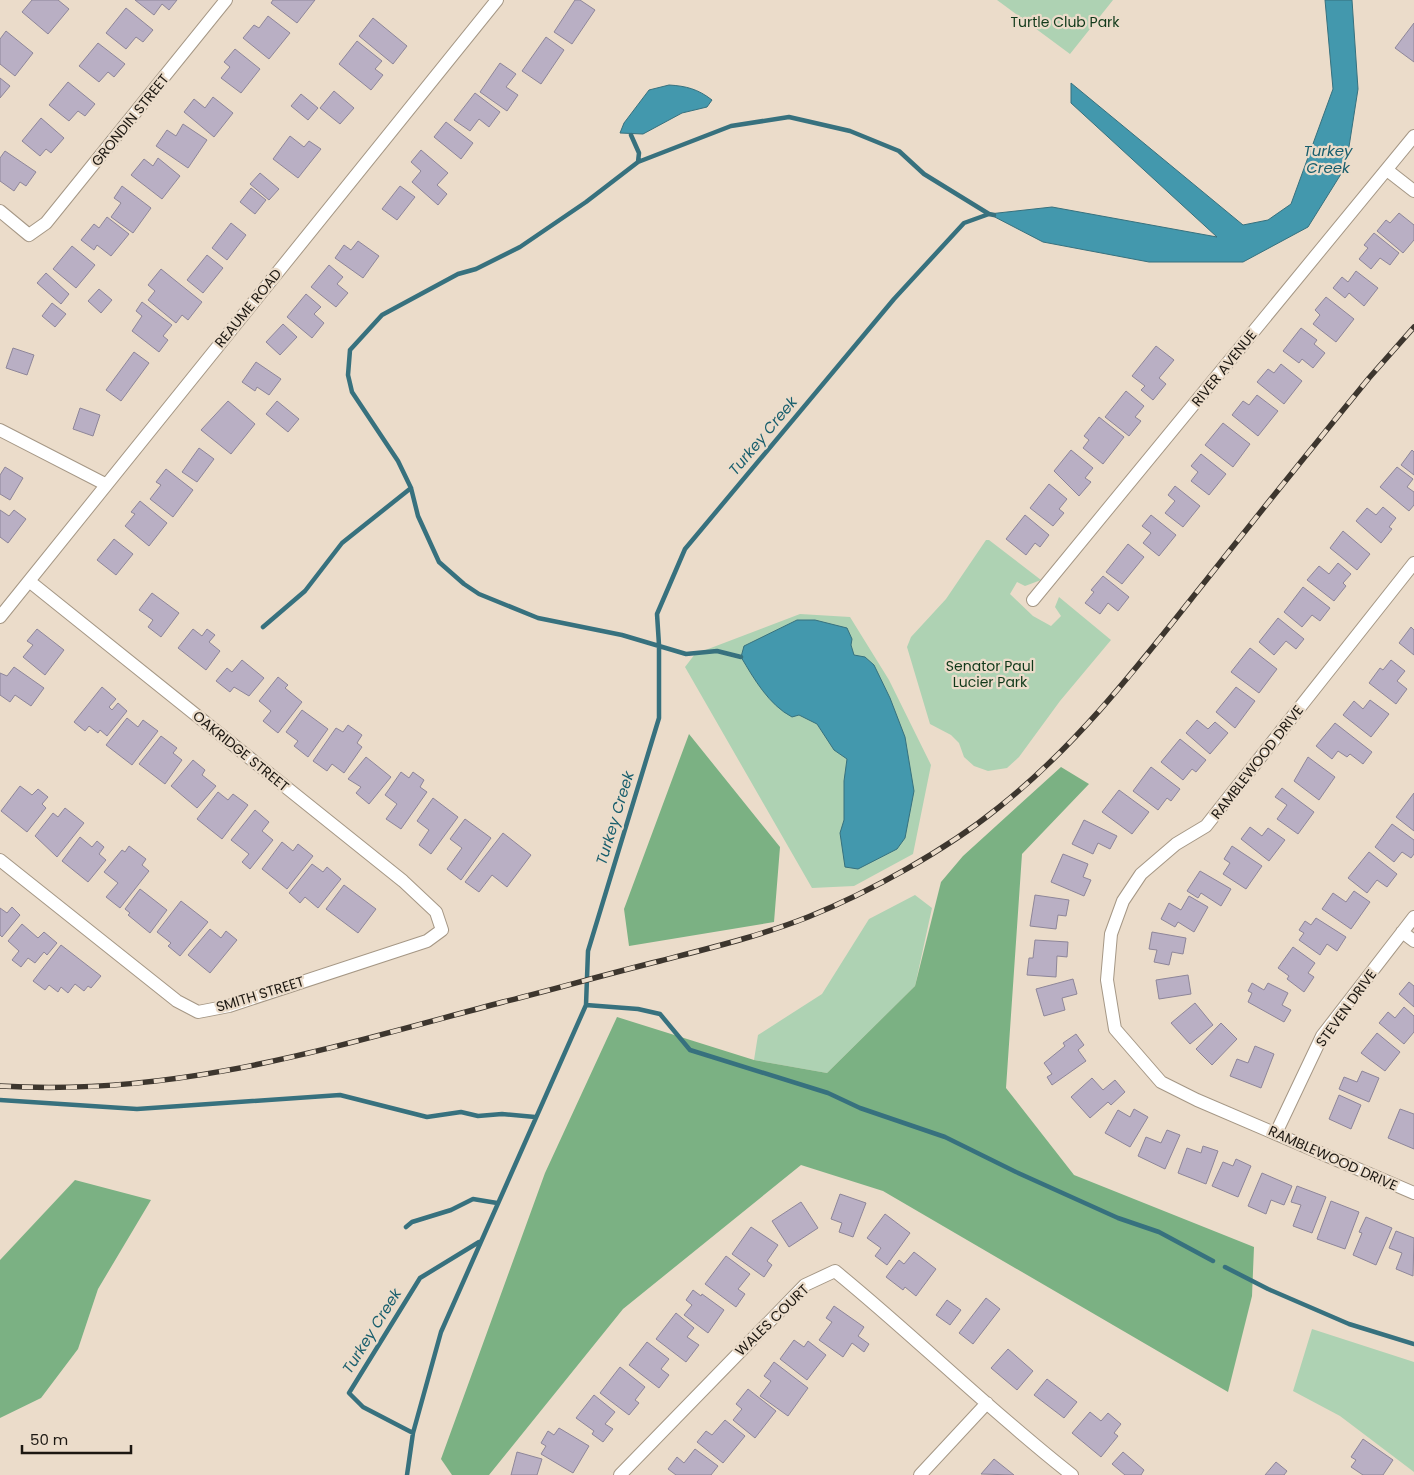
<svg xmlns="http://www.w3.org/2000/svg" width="1414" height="1475" viewBox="0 0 1414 1475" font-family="Poppins,sans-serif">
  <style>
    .green { fill: #aed2b3 }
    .forest { fill: #7bb183 }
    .water { fill: #4398ad; stroke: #37717e }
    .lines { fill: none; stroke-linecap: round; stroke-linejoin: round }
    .stream { stroke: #37717e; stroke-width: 4.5 }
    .building { fill: #b9afc4; stroke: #8e8699 }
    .minor-casing { stroke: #a59785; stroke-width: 14 }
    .minor { stroke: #fff; stroke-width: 12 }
    .rail-casing { stroke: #3d362e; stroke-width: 5.5 }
    .rail { stroke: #ebdcca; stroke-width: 4; stroke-dasharray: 11; stroke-linecap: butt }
    .labels { text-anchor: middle; stroke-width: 4.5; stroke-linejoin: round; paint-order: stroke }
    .park-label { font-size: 14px; fill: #10391a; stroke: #ebdcca }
    .street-label { font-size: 14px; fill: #1c1711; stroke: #ebdcca }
    .water-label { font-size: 15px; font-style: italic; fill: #185e6d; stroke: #ebdcca }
  </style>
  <rect width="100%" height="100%" fill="#ebdcca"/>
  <path class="green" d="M997,0H1113L1070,54Z
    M986,540H989L1041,580L1025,586L1017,582L1010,594L1033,616L1051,626L1061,616L1055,607L1059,597L1111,640L1060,701L1019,757L1007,768L988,771L974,766L964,757L959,743L951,735L930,724L907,647L911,637L946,599Z
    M800,614L850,617L889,680L931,765L913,854L854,886L812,888L685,667L695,654Z
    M915,895L932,908L915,986L827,1073L754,1060L758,1035L822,994L869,919Z
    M1312,1329L1414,1362V1472L1340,1416L1293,1391Z"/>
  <path class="forest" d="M689,734L780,847L774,922L629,946L624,909Z
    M1061,767L1089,784L1022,854L1006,1088L1074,1175L1254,1247L1252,1296L1228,1392L883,1191L801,1165L623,1309L489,1475H452L441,1459L545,1173L617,1017L754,1060L827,1073L915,986L941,882L963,856Z
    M75,1180L151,1200L98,1289L78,1349L41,1398L0,1418V1260Z"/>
  <path class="water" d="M1325,0H1352L1358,89L1346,166L1308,227L1243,262H1149L1043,242L989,214L1052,207L1217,237L1071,103V83L1243,225L1268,220L1291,204L1333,89Z
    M669,85C686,86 698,89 712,100L707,107L682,113L643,134L620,133L624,123L649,90Z
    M797,620H815L847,628L852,639L851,645L854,655L865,657L874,665L890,698L905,737L914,791L905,838L897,849L858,869L845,867L840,833L844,820V781L847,759L834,750L817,724L799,715L792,717C769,705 754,679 741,657L744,646Z"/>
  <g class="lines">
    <path class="stream" d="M631,135L639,153L638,162
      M263,627L305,591L342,543L411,488
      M741,657L717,651L686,654L622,635L538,618L479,594L464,584L439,562L418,516L411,488L398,461L352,392L348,375L350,350L382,315L458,274L476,269L520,247L586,202L638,162L731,126L789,117L850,131L899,151L924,174L989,214
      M586,1005L638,1009L660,1014L690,1050L828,1093L860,1108L945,1137L1016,1172L1118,1218L1159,1232L1213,1261
      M0,1100L137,1109L340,1095L427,1117L461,1112L478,1116L502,1114L535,1117
      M406,1227L412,1222L451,1210L473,1199L497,1203
      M1225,1267L1268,1289L1349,1324L1414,1344
      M413,1433L363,1407L349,1393L420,1278L479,1242
      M407,1475L413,1433L441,1332L586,1005L588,951L659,718V645L657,614L685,549L894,299L964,223L989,214L994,215"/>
  </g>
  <path class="building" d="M32,0H58L69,9L48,34L22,12Z
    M135,0H177L169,10L162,4L154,15Z
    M273,0H315L297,23L271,3Z
    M575,0H580L595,10L572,44L554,32Z
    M126,8L153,30L143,42L136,37L126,49L106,33Z
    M268,16L290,33L269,59L243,38L254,25L259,28Z
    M373,18L407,46L393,64L359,36Z
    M1414,23V62L1395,48Z
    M6,31L33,53L15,76L0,64V39Z
    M546,37L564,50L541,84L522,71Z
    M357,41L382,61L375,69L383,75L371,90L339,64Z
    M98,43L125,64L114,77L108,72L99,82L79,66Z
    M235,49L260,69L241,93L221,78L230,67L224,62Z
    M500,63L516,74L506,87L518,95L507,111L480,92Z
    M0,78L10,86L0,98Z
    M68,82L95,104L85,116L78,111L69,121L49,105Z
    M334,91L354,108L340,124L320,108Z
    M475,93L500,112L489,127L479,119L470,131L454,120Z
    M301,94L318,108L308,120L291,106Z
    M213,97L233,113L214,137L184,112L194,99L205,108Z
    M41,118L64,138L51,153L46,149L40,156L22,141Z
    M446,122L473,143L461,159L434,137Z
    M183,124L207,140L188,168L156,146L167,130L176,136Z
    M290,136L304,147L309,141L321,149L298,178L273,159Z
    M421,150L448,173L437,185L447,194L438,205L412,182L421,171L411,162Z
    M5,151L36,172L26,186L20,182L14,191L0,181V158Z
    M158,158L180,176L162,199L131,175L144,159L153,166Z
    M260,173L279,189L269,200L250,184Z
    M122,186L151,208L133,233L111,217L121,203L114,198Z
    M400,186L415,197L397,220L382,209Z
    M251,188L266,200L255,214L240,202Z
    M1399,213L1414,225V240L1403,253L1377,231L1386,220L1390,223Z
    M107,217L129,234L111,256L97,245L94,250L81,240L94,224L99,228Z
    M231,223L246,235L227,260L212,248Z
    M1374,233L1399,253L1390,265L1380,258L1371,269L1359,259L1368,248L1364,245Z
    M358,241L379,256L363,278L335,258L344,245L351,250Z
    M72,246L95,265L76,288L53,269Z
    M207,255L223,268L203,293L187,280Z
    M329,265L343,277L337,284L348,293L336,307L311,287Z
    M161,269L202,302L188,320L182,315L176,323L148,300L155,291L148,285Z
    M1356,271L1378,288L1364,306L1349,293L1345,298L1333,288L1342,277L1348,282Z
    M46,273L69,294L61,304L37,283Z
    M99,289L112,300L101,313L88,301Z
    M306,294L321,307L314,314L324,323L312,338L287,317Z
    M1326,297L1354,319L1336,342L1313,324L1320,315L1315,310Z
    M142,302L172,325L163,336L168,340L159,352L132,331L142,316L136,311Z
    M52,303L66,314L55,327L42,316Z
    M283,324L297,337L280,355L266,342Z
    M1301,328L1317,340L1314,344L1325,353L1313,368L1302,359L1299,363L1283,351Z
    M1156,346L1174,360L1159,378L1166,384L1153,400L1141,390L1145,386L1132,376Z
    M13,348L34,355L27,375L6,368Z
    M134,352L149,363L121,401L106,390Z
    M256,362L281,379L269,395L257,387L255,391L242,382Z
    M1281,364L1302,381L1284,404L1257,382L1268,369L1274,373Z
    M1126,391L1144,406L1135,417L1141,421L1129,436L1105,417Z
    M1257,395L1278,411L1258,436L1232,415L1243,401L1249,405Z
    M228,401L255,424L231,454L201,430Z
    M277,401L299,419L288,432L266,414Z
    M80,408L100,415L93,436L73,429Z
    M1099,417L1124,437L1103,464L1083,448L1089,440L1084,436Z
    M1223,423L1250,444L1233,467L1205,445Z
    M199,448L214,459L197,482L182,472Z
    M1071,450L1093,468L1085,478L1091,482L1079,496L1054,471Z
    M1412,450L1414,452V475L1401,465Z
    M1201,454L1226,474L1209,495L1191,481L1198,472L1191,466Z
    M5,467L23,478L10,500L0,494V475Z
    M1397,467L1413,479L1407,487L1414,492V505L1409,511L1380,487Z
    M166,469L193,490L173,517L150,499L161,485L156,482Z
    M1049,484L1067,499L1059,509L1064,513L1053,526L1030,508Z
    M1175,486L1200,506L1183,527L1165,513L1175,501L1168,495Z
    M140,501L167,523L149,546L125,526L135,514L131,512Z
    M1383,507L1396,518L1389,527L1392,529L1381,543L1356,521L1367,508L1376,515Z
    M0,510L9,516L14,510L26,519L8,543L0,537Z
    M1025,515L1049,535L1040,547L1035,543L1026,555L1006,539Z
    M1151,515L1176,535L1159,556L1143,543L1151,533L1142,526Z
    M1343,531L1370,554L1357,570L1330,548Z
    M114,539L133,554L116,575L97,560Z
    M1128,544L1144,557L1122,584L1106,572Z
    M1338,563L1351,574L1343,583L1346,586L1334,601L1307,580L1319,566L1329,574Z
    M1103,576L1129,597L1118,611L1108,603L1100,614L1085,603L1094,592L1091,590Z
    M1303,587L1330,608L1320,621L1312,615L1302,627L1284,612Z
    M152,593L179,613L161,637L148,627L153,620L139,610Z
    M1278,618L1304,639L1296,649L1286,641L1274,655L1259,642Z
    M1411,627L1414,630V655L1399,643Z
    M37,629L64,650L45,675L23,657L33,645L27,641Z
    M193,629L202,636L207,629L215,635L209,642L220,651L206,670L178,648Z
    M1250,648L1277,669L1259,693L1231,672Z
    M242,660L264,678L249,696L234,687L230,692L216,681L227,668L232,672Z
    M1391,660L1405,671L1397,681L1407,689L1396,704L1369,683L1380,668L1383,670Z
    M14,667L44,688L31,706L15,695L10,702L0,695V673L7,676Z
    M278,677L288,685L285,688L302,702L278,733L263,721L271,711L259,701Z
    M102,687L116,699L109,707L112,710L118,703L127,711L107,736L100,730L98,733L89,726L85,731L74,722Z
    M1236,687L1255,701L1235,728L1216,712Z
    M1370,700L1389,714L1371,737L1343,715L1354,701L1363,709Z
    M302,710L328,729L308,757L294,746L298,741L286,732Z
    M127,718L138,727L143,720L158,731L132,765L106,745Z
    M1197,720L1208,729L1215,722L1228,733L1210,754L1186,733Z
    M1335,723L1372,752L1363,764L1350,754L1347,757L1338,751L1332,759L1316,746Z
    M348,725L362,735L357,743L362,747L344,773L332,764L327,771L313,761L336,728L343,732Z
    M161,736L177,748L173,753L182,760L165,784L139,764Z
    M1180,739L1206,760L1196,772L1192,769L1183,780L1161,762Z
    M366,757L391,777L369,804L356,793L361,787L348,779Z
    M1308,757L1335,777L1319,800L1294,781Z
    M193,760L205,770L202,775L216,786L197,808L171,786Z
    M1151,767L1180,789L1171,801L1167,798L1158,810L1133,791Z
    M401,772L409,778L413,772L424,780L420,787L427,792L401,829L386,819L397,804L385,795Z
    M20,786L32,795L38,789L48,797L42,804L46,808L27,832L1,811Z
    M1282,788L1314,812L1298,834L1277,819L1287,805L1275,797Z
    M1119,790L1149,812L1132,834L1102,812Z
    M218,792L228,800L233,794L248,805L222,839L197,819Z
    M1414,793V831L1396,817Z
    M433,798L458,817L431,854L419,845L429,830L417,821Z
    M65,808L84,823L57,857L35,836L53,813L58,817Z
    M255,810L269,822L262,831L273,840L250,869L242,862L249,854L231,840Z
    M465,819L491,838L461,880L447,869L462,848L450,839Z
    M1084,820L1117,836L1110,849L1098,843L1093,854L1072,844Z
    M1392,824L1414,840V854L1411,858L1402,852L1394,862L1375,847Z
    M1250,827L1262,836L1268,828L1285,840L1269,861L1241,839Z
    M503,833L531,855L507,887L492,875L479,892L465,882Z
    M80,837L92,847L97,841L104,847L99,854L106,860L88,882L62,861Z
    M282,842L293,851L298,844L313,856L287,889L262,869Z
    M129,846L146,859L142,865L149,871L120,908L106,897L118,883L104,872L122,850L125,852Z
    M1232,846L1262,866L1246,889L1223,874L1230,863L1224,859Z
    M1369,852L1397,874L1387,887L1377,880L1367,893L1348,878Z
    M1063,854L1088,864L1083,877L1091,880L1084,896L1051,882Z
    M312,864L323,872L327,867L341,879L318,908L305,897L300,903L289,893Z
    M1200,871L1231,889L1221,906L1201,893L1198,898L1187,891Z
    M344,885L376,909L358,933L326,909Z
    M140,889L167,910L150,933L128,915L130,913L125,909Z
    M1354,891L1370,902L1351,929L1322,909L1333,893L1346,902Z
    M1035,895L1069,900L1066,916L1058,915L1056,929L1030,926Z
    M1189,896L1208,907L1194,932L1178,922L1175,927L1161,919L1169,903L1181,910Z
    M181,901L208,922L180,956L168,946L171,943L157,932Z
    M12,907L20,915L2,937L0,935V908L7,913Z
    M1316,918L1346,937L1337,951L1327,944L1320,955L1299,940L1304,933L1299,930L1305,921L1311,925Z
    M22,924L38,938L44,932L57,943L47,955L44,952L35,963L28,958L21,967L12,960L19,951L8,941Z
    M210,929L221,938L226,931L237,940L210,973L188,955Z
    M1152,932L1186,938L1183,954L1172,952L1169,965L1154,962L1157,950L1149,949Z
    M1035,940L1068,942L1067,957L1057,956L1056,977L1027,975L1029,958H1033Z
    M61,945L101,976L91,988L88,986L84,991L75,984L68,993L61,987L58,992L49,985L45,990L33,981Z
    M1293,947L1315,963L1308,973L1314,977L1304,992L1287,979L1289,976L1278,968Z
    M1188,975L1191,994L1159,999L1156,980Z
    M1073,979L1077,994L1062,998L1065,1010L1044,1016L1036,989Z
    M1409,982L1414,986V1007L1399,994Z
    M1252,983L1264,990L1268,983L1288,993L1282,1005L1291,1010L1284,1022L1248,1002L1252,993L1248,991Z
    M1195,1003L1213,1025L1190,1044L1171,1023Z
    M1404,1007L1414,1016V1032L1404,1044L1379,1023L1388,1012L1395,1018Z
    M1221,1023L1237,1039L1212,1065L1196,1049Z
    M1377,1033L1400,1052L1385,1071L1361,1053Z
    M1076,1034L1084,1045L1078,1050L1086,1061L1052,1085L1047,1077L1052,1074L1044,1063L1065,1046L1063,1043Z
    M1255,1046L1274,1054L1261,1088L1230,1076L1237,1059L1248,1063Z
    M1362,1071L1379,1078L1369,1102L1339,1089L1344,1077L1357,1082Z
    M1092,1078L1103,1090L1115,1080L1125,1092L1111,1105L1108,1102L1090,1118L1071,1097Z
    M1339,1095L1361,1105L1351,1129L1329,1119Z
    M1134,1109L1148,1117L1130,1147L1105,1133L1118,1110L1130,1117Z
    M1400,1109L1414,1114V1149L1388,1138Z
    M1167,1130L1180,1135L1165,1169L1138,1156L1146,1137L1161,1143Z
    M1203,1146L1218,1151L1206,1184L1178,1173L1187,1148L1201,1153Z
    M1236,1159L1251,1166L1238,1197L1212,1186L1223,1162L1233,1166Z
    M1262,1173L1292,1186L1284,1205L1271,1200L1266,1214L1248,1206Z
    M1297,1186L1326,1197L1312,1233L1293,1226L1301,1205L1291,1202Z
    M840,1194L866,1203L853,1237L839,1232L842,1223L831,1219Z
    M1331,1201L1359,1212L1345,1249L1317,1239Z
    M801,1202L818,1228L789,1247L772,1221Z
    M885,1214L910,1233L887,1265L875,1256L881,1248L867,1238Z
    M1366,1217L1392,1228L1376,1265L1353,1255L1362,1233L1359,1232Z
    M751,1227L778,1245L767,1261L772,1265L764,1277L732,1254Z
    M1396,1231L1414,1238L1413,1276L1396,1269L1402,1253L1389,1248Z
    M914,1252L936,1269L916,1296L905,1287L903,1290L886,1277L899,1260L904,1264Z
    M726,1256L750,1274L738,1289L745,1294L736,1307L705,1284Z
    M693,1290L701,1296L702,1294L724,1310L708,1333L684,1315L692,1305L686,1300Z
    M986,1298L1000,1309L973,1344L959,1333Z
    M947,1300L961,1310L950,1325L936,1315Z
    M834,1306L864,1327L858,1336L869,1344L864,1352L852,1343L843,1357L819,1340L832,1322L826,1318Z
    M676,1313L694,1328L687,1337L699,1345L686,1362L656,1339Z
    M794,1340L804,1347L808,1341L826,1355L807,1380L780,1359Z
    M647,1342L669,1359L661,1369L669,1375L659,1388L629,1365Z
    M1008,1349L1033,1371L1017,1390L991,1368Z
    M774,1362L808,1388L788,1416L760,1396L771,1381L764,1376Z
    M620,1367L645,1387L635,1400L639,1403L629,1415L600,1393Z
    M1047,1379L1077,1402L1064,1418L1034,1395Z
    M748,1389L776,1411L755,1438L733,1420L742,1409L736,1404Z
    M594,1395L615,1412L605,1424L613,1429L603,1442L592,1434L594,1431L576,1418Z
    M1090,1412L1101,1421L1108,1413L1121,1424L1114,1433L1118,1436L1101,1457L1072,1433Z
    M725,1420L745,1436L723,1463L697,1442L706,1431L712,1435Z
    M559,1428L589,1446L573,1473L541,1454L546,1446L541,1443L548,1431L554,1435Z
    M1363,1439L1393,1460L1383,1475H1363L1351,1467L1356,1460L1351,1457Z
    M695,1449L718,1466L711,1475H676L668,1469L677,1457L684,1463Z
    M517,1452L542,1459L537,1475H511Z
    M1123,1452L1144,1470L1141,1475H1125L1112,1464Z
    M994,1459L1014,1475L981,1474Z
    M1276,1462L1287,1471L1284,1475H1265Z"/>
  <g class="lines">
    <g class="minor-casing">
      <path id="minor" d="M1387,170L1414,191
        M0,211L29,235L46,223L226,0
        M0,430L105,484
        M1414,563L1206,826L1176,844L1141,874L1123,901L1111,934L1107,980L1115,1029L1161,1082L1197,1100L1414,1193
        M1033,600L1414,136
        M0,617L497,0
        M0,860L177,1001L198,1012L229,1006L427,941L442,930L436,912L403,881L29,581
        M1402,932L1414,941
        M1276,1133L1322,1036L1414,917
        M620,1475L805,1285L835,1271C916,1337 990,1411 1072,1475
        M920,1475L987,1403"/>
    </g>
    <use href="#minor" class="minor"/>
    <g class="rail-casing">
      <path id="rail" d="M0,1086C178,1097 333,1047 503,1002C555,989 607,974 660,961C710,948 760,936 808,917C870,892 946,850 998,808C1075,747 1135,670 1196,593C1253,521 1311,449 1369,378L1414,327"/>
    </g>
    <use href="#rail" class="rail"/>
  </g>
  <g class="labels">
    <g class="park-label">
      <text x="1065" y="27">Turtle Club Park</text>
      <text x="990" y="671">Senator Paul<tspan x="990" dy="16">Lucier Park</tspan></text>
    </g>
    <g class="street-label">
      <text transform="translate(130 120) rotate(-51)" y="5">GRONDIN STREET</text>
      <text transform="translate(248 308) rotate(-51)" y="5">REAUME ROAD</text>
      <text transform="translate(1224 368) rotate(-51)" y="5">RIVER AVENUE</text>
      <text transform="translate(241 751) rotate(39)" y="5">OAKRIDGE STREET</text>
      <text transform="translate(1257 762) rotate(-52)" y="5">RAMBLEWOOD DRIVE</text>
      <text transform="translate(260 994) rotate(-17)" y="5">SMITH STREET</text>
      <text transform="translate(1346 1008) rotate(-54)" y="5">STEVEN DRIVE</text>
      <text transform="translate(1333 1158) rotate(24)" y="5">RAMBLEWOOD DRIVE</text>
      <text transform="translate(772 1320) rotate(-44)" y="5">WALES COURT</text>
    </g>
    <g class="water-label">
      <text x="1328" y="156">Turkey<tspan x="1328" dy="17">Creek</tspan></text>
      <text transform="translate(763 436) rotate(-50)" y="5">Turkey Creek</text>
      <text transform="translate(615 818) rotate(-73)" y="5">Turkey Creek</text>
      <text transform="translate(372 1331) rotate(-58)" y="5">Turkey Creek</text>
    </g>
  </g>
  <path d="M22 1445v8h109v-8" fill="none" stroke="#1c1711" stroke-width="2.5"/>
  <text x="30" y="1445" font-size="15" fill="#1c1711" stroke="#ebdcca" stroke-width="4" paint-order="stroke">50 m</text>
</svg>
